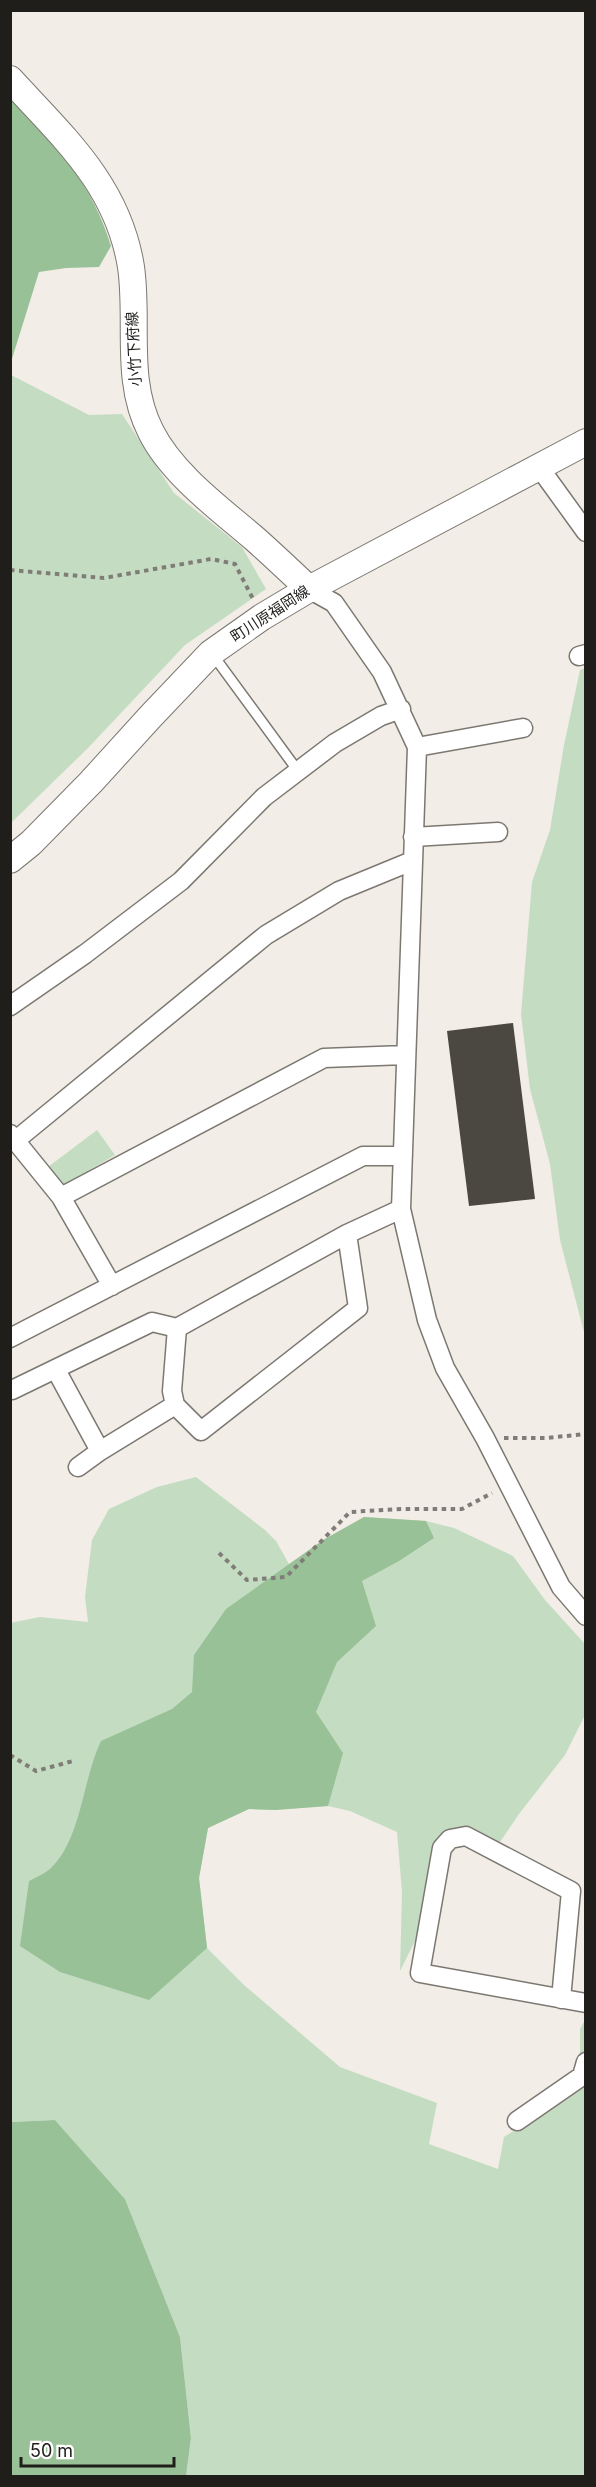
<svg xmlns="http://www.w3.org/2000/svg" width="596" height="2487" viewBox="0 0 596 2487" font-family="Inter,'Noto Sans JP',sans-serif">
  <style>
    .green { fill: #c4ddc2 }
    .forest { fill: #99c197 }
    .building { fill: #4b4741 }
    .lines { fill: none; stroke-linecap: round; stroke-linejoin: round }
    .lane-casing { stroke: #7c7871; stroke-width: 12 }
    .street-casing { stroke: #7c7871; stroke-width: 21 }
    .secondary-casing { stroke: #7c7871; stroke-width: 28 }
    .path { stroke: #807d78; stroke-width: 4; stroke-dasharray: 4.5 4.5; stroke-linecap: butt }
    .lane { stroke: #fff; stroke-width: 9 }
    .street { stroke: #fff; stroke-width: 18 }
    .secondary { stroke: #fff; stroke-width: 26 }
    .labels { text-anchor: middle; stroke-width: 6; stroke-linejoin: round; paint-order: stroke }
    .street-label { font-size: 15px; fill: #1f1e1b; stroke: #fff }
  </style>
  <rect width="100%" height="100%" fill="#f2ede6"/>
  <path class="green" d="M11,375L89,415L122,414L174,493L242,547L266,589L185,645L88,748L11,823Z
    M585,668H586L585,1336L560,1240L550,1164L530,1089L521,1014L532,882L550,830L564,745L580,670Z
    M97,1130L115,1155L64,1185L48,1167Z
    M196,1477L265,1530L276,1541L289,1564L364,1517L426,1521L454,1528L513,1556L545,1600L585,1644V1715L565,1755L519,1814L500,1842L461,1830L437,1837L426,1919L400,1971L402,1892L397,1832L350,1811L328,1806L275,1810L249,1809L208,1828L199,1878L207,1948L244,1985L340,2067L437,2103L429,2144L498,2169L504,2137L547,2109L580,2066V2029L585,2020V2476H186L191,2438L180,2337L125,2199L55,2120L11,2122L10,1623L40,1617L88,1622L85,1597L92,1540L109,1509L157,1487Z"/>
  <path class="forest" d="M11,97C55,143 92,183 111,246L99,267L66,268L39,272L11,362Z
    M364,1517L426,1521L434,1538L399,1561L362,1581L376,1626L337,1662L316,1712L343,1753L328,1806L275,1810L249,1809L208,1828L199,1878L207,1948L149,2000L60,1972L20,1946L29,1881C36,1877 44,1874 50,1869C82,1839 82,1780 101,1741L172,1709L192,1692L194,1655L226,1609L323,1540Z
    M55,2120L125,2199L180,2337L191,2438L186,2476H11V2122Z"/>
  <path class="building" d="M513,1023L535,1199L469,1206L447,1031Z"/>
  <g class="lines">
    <g class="lane-casing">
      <path id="lane" d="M213,655L298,771"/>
    </g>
    <g class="street-casing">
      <path id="street" d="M539,467L586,532
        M309,589L334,603L382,672L417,747L401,1209L427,1320L445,1368L485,1438L561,1587L586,1616
        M579,656L586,654
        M417,747L523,728
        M413,837L498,832
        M10,1006L85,954L181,881L264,797L335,743L381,716L401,709
        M10,1134L61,1197L324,1058L405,1055
        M16,1140L266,935L339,891L412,861
        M61,1197L112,1286
        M177,1328L172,1391L175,1405L201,1431L358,1308L347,1234
        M10,1338L363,1156H403
        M56,1370L100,1451
        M12,1390L152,1322L177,1328L347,1234L401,1209
        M78,1467L100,1451L175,1405
        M561,1999L571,1891L466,1836L450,1839L442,1848L420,1973L586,2003
        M517,2121L582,2076L586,2062"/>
    </g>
    <g class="secondary-casing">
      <path id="secondary" d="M10,79C63,137 118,185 131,267C139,322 124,380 151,432C172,474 220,509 255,539C273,555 291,572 309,589
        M10,860L31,843L91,782L151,716L211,653L262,617L309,589L586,442"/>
    </g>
    <path class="path" d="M10,570L104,578L211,559L235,564L253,599
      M504,1438H546L586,1434
      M219,1553L247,1580L286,1577L350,1512L401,1509H462L492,1493
      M10,1755L36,1771L73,1761"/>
    <use href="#lane" class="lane"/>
    <use href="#street" class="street"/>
    <use href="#secondary" class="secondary"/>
  </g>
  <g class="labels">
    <g class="street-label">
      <text transform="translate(134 349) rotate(-93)" y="5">小竹下府線</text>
      <text transform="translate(270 614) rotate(-33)" y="5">町川原福岡線</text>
    </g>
  </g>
  <rect width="596" height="2487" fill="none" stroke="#1f1e1b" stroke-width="24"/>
  <path d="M21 2457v9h153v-9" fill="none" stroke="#1f1e1b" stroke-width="3"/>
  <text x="30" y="2457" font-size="18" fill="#1f1e1b" stroke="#ffffff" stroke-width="4.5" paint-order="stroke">50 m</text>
</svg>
